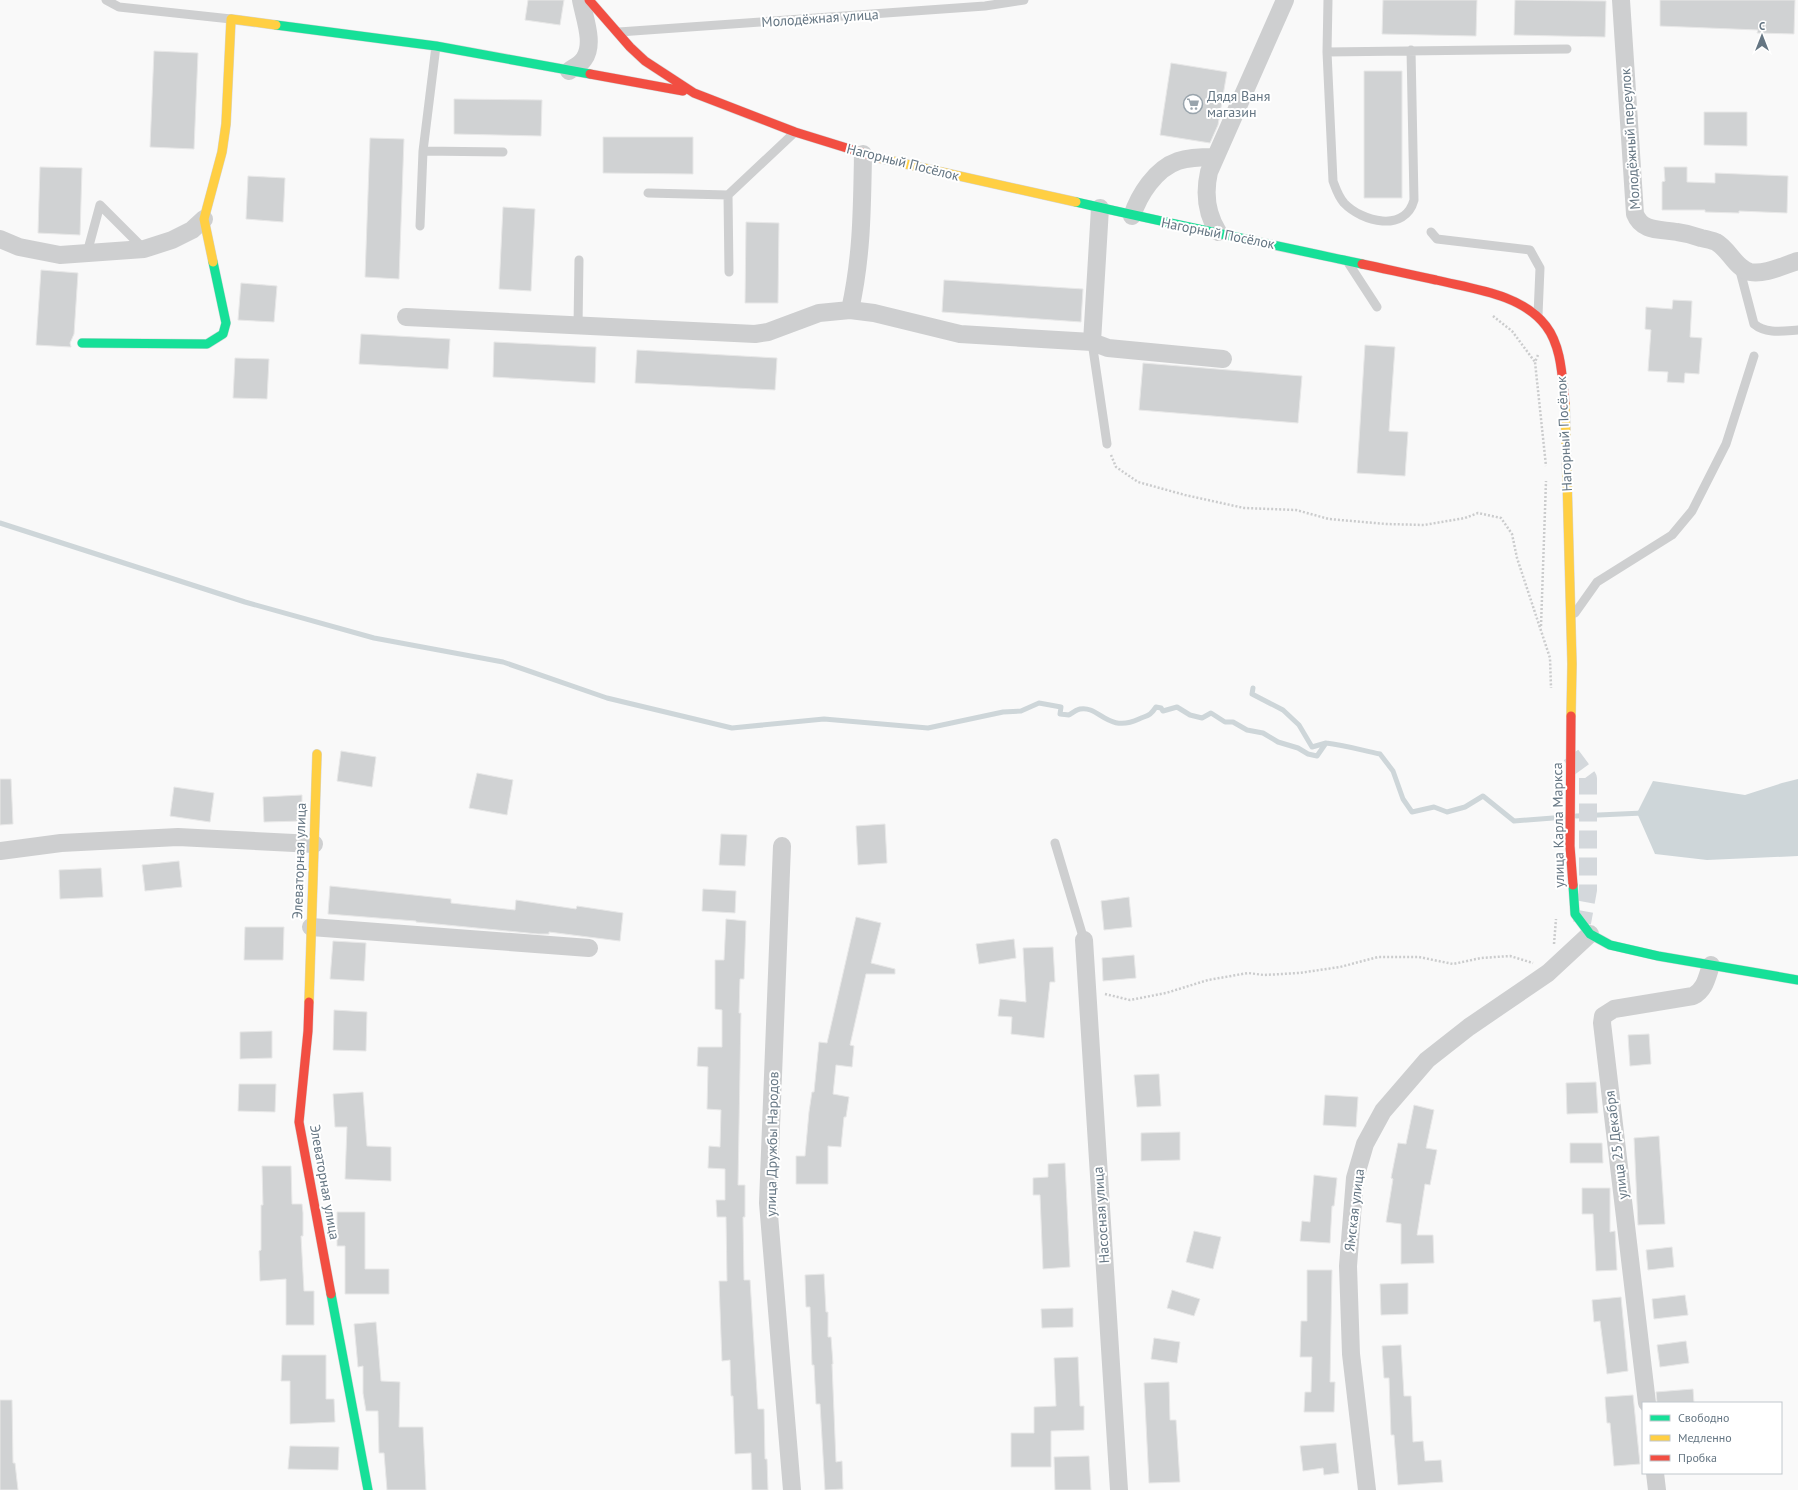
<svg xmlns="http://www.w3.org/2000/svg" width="1798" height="1490" viewBox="0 0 1798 1490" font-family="'PT Sans',sans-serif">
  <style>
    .water { fill: #ced6d9 }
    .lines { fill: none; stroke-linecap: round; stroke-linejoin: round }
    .stream { stroke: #ced6d9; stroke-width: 5 }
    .building { fill: #d0d2d3; stroke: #e8e8e8 }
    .street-tunnel { stroke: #d4d8dc; stroke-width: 18; stroke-dasharray: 18 9; stroke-linecap: butt }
    .fast-casing { stroke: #d5d6d7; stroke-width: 10 }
    .slow-casing { stroke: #d5d6d7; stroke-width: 10 }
    .jam-casing { stroke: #d5d6d7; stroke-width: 10 }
    .path { stroke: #cbcccd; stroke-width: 2.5; stroke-dasharray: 2 2; stroke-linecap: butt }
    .lane { stroke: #cecfd0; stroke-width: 9 }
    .street { stroke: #cecfd0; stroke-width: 18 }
    .fast { stroke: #16e098; stroke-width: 9 }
    .slow { stroke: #ffcf43; stroke-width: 9 }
    .jam { stroke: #f24e42; stroke-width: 9 }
    .labels { text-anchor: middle; stroke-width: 4; stroke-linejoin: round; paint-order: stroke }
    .street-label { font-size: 14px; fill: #657683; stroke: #fff }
    .poi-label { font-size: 14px; fill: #657683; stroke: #fff; text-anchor: start }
  </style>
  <rect width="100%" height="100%" fill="#f9f9f9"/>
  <path class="water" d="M1798,779V856L1707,860L1655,854L1637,813L1653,781L1745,795L1782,783Z"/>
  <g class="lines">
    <path class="stream" d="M0,523L245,602L374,638L503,662L607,698L732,728L824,719L928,728L1003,712L1021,711L1039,703L1061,707L1060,714L1069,715C1072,713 1076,710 1080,709C1099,705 1107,734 1139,719C1148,715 1150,716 1156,707L1161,708L1163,711L1177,707L1190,715L1202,718L1211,713L1225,722H1233L1247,730L1263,733L1278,742L1298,748L1308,754L1317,756L1326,743C1344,745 1361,750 1380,754L1393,771L1403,799L1412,812L1434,807L1447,812L1465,807L1483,796L1514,821L1566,817
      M1253,688L1252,694L1283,710L1299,725L1312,747L1326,743
      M1576,816L1643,813"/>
  </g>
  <path class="building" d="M528,0H564L560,25L525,20Z
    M1383,0H1477L1476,36L1382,34Z
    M1515,0L1606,1L1605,37L1514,35Z
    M1660,0H1795L1794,34L1757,33L1758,30L1660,26Z
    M154,51L198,53L194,149L150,147Z
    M1171,63L1227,72L1218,125L1210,143L1160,135Z
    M1364,71H1402V198H1364Z
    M454,99L542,100L541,136L454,134Z
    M1704,112H1747V146L1704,145Z
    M603,137H693V174L603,173Z
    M370,138L404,139L399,279L365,277Z
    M40,167L82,168L80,235L38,233Z
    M1664,167H1687V182L1715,183V173L1788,176L1787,213L1739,211V213L1705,212V210H1662V182L1665,181Z
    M248,176L285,178L283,222L246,219Z
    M503,207L535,209L531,291L499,289Z
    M746,222L779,223L778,303H745Z
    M41,270L78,273L74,334L70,343L71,347L36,345Z
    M944,280L1083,289L1081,322L942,312Z
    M241,283L277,286L274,322L238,320Z
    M1673,300L1692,301L1690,337L1702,338L1699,374L1685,373L1684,383L1667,382L1668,372L1648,371L1651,330L1645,329L1646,307L1672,309Z
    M361,334L450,339L448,369L359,364Z
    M494,342L596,347L595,383L493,377Z
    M1365,345L1395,347L1389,431L1408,432L1405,476L1357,473Z
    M637,350L777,358L775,390L635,383Z
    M235,358L269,359L267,399L233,398Z
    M1143,363L1302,376L1298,423L1139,410Z
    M341,751L376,757L372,787L337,781Z
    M477,773L513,780L507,815L469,808Z
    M0,779H11L13,824L0,825Z
    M174,787L214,793L210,822L170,816Z
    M302,795V821L264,822L263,797Z
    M885,824L887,863L858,865L856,826Z
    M721,834L747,835L745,866L719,865Z
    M179,861L182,887L145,891L142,865Z
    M101,868L103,897L60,899L59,870Z
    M330,886L451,899V903L515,910L516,900L576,909L577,906L623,913L620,941L549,932V934H538L416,922V921L328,914Z
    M703,889L736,891L735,913L702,911Z
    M1129,897L1132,927L1104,930L1101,901Z
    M856,917L881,923L871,963L895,969V974H866L850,1045L854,1046L852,1067L836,1065L833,1094L849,1097L846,1117H844L841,1147L828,1146V1184H796V1156H805L809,1112L812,1092H814L819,1042L827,1043Z
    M726,919L746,921L744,979H740L739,1013H741L738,1185H745V1217H743L744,1280H750L758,1409H764L765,1459H767L768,1490H752L751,1453L735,1454L733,1396H731L730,1360L722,1361L721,1336L719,1281H727L726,1217H717L716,1200H725V1169L708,1168L709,1146L720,1147L721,1110L707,1109L708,1067L697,1066L698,1047H722V1010L715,1009V960H724Z
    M245,927H284L283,960H244Z
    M1014,939L1016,958L979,964L976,944Z
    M333,941L366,943L364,981L330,979Z
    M1053,947L1055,982H1050L1044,1038L1011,1034L1012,1017L998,1016L1000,999L1026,1002L1023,948Z
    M1134,955L1136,978L1103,981L1102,958Z
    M334,1010L367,1012L366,1051L333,1050Z
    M272,1031V1058L240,1059V1032Z
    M1649,1034L1651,1064L1630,1066L1628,1035Z
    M1159,1074L1161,1106L1137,1107L1134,1075Z
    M1596,1082L1598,1113L1567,1114L1566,1083Z
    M239,1084H276L275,1112L238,1111Z
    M363,1092L367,1146L391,1147V1181L345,1179L347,1127H335L333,1094Z
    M1325,1095L1358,1097L1356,1127L1323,1125Z
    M1414,1105L1434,1110L1426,1148L1437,1150L1430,1185L1425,1184L1417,1235H1433L1434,1263L1401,1264V1224L1386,1222L1393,1179L1391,1178L1398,1143L1406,1144Z
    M1180,1132V1160L1141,1161V1133Z
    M1659,1136L1665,1224L1638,1225L1634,1138Z
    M1570,1143H1602L1603,1163H1570Z
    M1065,1163L1070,1267L1043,1269L1040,1195H1033V1178L1048,1177V1164Z
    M262,1166H291L292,1204H302L303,1213V1236H301L304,1291H314V1325H286V1279L260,1281L259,1251L261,1250V1205H263Z
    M1314,1175L1337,1178L1334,1206H1332L1330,1243L1300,1241L1302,1221L1310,1222Z
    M1582,1188H1610V1232L1615,1231L1617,1270L1596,1271L1593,1214H1582Z
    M337,1212H365V1269H389V1294H345V1246H337Z
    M1194,1231L1221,1237L1213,1269L1186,1262Z
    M1672,1247L1674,1267L1648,1270L1646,1250Z
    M1307,1270H1332L1330,1382H1335L1334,1412H1304L1305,1392H1311L1312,1357H1300L1301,1321H1307Z
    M824,1274L826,1312H828V1337H831L833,1364H832L836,1462L842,1461L843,1489L825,1490L820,1404H816L814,1365H812L810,1307H806L805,1275Z
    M1408,1283V1314L1381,1315L1380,1284Z
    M1172,1290L1200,1299L1194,1316L1167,1308Z
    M1685,1295L1688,1315L1654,1319L1652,1299Z
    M1621,1297L1628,1371L1607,1374L1600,1321L1594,1322L1592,1300Z
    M1073,1308V1327L1042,1328L1041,1309Z
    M376,1322L381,1381L400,1382L399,1427H423L426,1490H387L384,1453H379L378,1411H366L363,1393V1366L358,1367L354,1324Z
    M1154,1338L1180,1342L1177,1363L1151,1359Z
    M1686,1341L1689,1363L1660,1367L1657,1345Z
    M1401,1345L1404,1396H1411L1413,1442L1423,1441L1425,1461L1441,1460L1443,1482L1398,1485L1394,1435H1391L1389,1378H1384L1382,1346Z
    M282,1355H326V1399H334L335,1422L290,1424V1381H281Z
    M1078,1357L1080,1406H1084V1430L1051,1431V1467H1011V1433H1034V1407L1056,1406L1054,1358Z
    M1169,1382L1170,1420H1176L1180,1482L1149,1483L1144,1383Z
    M1693,1389L1694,1403H1657L1656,1392Z
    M1633,1395L1640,1464L1614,1466L1610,1423H1607L1605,1397Z
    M0,1400H12L13,1463H15L18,1490H0Z
    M1336,1443L1339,1473L1324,1475L1323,1468L1303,1471L1300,1446Z
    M290,1446L339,1447L338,1470L288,1469Z
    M1089,1456L1091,1490H1055L1054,1457Z"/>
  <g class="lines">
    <path class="street-tunnel" d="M1571,755L1588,778V890L1582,923"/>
    <g class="fast-casing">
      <path id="fast" d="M276,25L436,46L590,74
        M1076,202C1171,224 1266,243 1362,264
        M82,343L207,344L223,334L226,323L213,262
        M1573,885L1575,914L1590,934L1610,945L1658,956L1798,980
        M331,1294L368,1490"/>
    </g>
    <g class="slow-casing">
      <path id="slow" d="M879,158L1076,202
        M213,262L204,219L222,152L226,124L231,19L276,25
        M1565,403L1572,664L1571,716
        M309,1002L317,754"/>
    </g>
    <g class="jam-casing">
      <path id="jam" d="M589,0L630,47L645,61L694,93L795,132L879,158
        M590,74L683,91
        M1362,264C1386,269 1411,275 1436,280C1473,289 1522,294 1546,326C1562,347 1562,378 1565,403
        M1571,716L1570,846L1573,885
        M309,1002L308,1031L299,1122L331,1294"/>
    </g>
    <path class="path" d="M1493,316L1512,331L1535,362
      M1538,355L1535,362L1546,466
      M1111,455L1116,467L1138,482L1185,495L1244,508L1296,510L1329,519L1386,524L1424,525L1465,518L1478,513L1501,518L1512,534L1517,558L1550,658L1551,688
      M1541,626L1546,481
      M1554,944L1556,919
      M1105,994L1130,1000L1166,993L1208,980L1248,973L1264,975L1299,973L1340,967L1378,957H1419L1453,964L1481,958L1510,956L1533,963"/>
    <path class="lane" d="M106,0L119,7L231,19
      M1328,0L1327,52L1567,49
      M619,32L985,6L1024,0
      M1327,52L1333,181C1336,189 1338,196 1344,203C1362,222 1405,233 1414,200L1411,50
      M423,151L503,152
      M648,193L728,195L794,133
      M728,195L729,272
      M100,205L143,248
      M420,226L423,151L436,46
      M1431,232L1437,239L1530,250L1540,268L1538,315
      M87,253L100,205
      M1349,264L1377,307
      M1739,267L1754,324C1766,334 1783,331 1798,330
      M578,326L579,260
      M1092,342L1107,444
      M1575,613L1597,582L1672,535L1692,511L1726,444L1754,356
      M1055,843L1084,940"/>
    <path class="street" d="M1621,0L1635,214C1642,232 1660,229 1677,232C1685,233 1693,235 1701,238C1706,239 1711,240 1716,242C1729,249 1735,268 1750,272C1765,275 1784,265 1798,261
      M569,71C574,67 580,65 584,59C595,44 584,17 581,0
      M1100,208L1092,342L1108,348L1223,359
      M1132,216C1139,195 1155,169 1178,161C1190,157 1203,157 1215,157
      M1218,232C1206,213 1204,194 1209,172L1285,0
      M0,239L19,247L60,255L144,249L172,240L192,230L204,219
      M850,310C862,256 862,209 863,154
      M406,317L755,334L768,332L819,313L850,310L874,313L960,334L1092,342
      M782,846L768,1203L792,1490
      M0,851L61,843L178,837L314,844
      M311,927L589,948
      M1084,940L1119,1490
      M1647,1403L1602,1023L1603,1016L1614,1009L1693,996C1705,990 1707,977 1711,965
      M1655,1473L1657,1490
      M1367,1490L1351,1354L1348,1266L1355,1178L1365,1144L1383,1111L1427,1060L1469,1027L1548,973L1590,934"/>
    <use href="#fast" class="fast"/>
    <use href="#slow" class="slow"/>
    <use href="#jam" class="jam"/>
  </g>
  <defs>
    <g id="supermarket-ring" transform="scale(1)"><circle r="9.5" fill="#fff" stroke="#99a4ac" stroke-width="1.5"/><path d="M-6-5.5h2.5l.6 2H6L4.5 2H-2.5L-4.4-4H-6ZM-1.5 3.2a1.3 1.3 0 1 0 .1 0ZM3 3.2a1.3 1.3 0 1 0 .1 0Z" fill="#99a4ac"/></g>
  </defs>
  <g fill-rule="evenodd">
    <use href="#supermarket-ring" x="1193" y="104"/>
  </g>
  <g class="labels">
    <g class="street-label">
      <text transform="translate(820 18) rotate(-4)" y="5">Молодёжная улица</text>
      <text transform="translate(1630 139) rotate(-94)" y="5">Молодёжный переулок</text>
      <text transform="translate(903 162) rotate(14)" y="5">Нагорный Посёлок</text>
      <text transform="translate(1218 233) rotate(11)" y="5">Нагорный Посёлок</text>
      <text transform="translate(1564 434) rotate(-93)" y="5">Нагорный Посёлок</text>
      <text transform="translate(1558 825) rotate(-91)" y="5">улица Карла Маркса</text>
      <text transform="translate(299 861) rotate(-88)" y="5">Элеваторная улица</text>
      <text transform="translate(772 1144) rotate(-89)" y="5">улица Дружбы Народов</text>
      <text transform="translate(1616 1145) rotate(-97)" y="5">улица 25 Декабря</text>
      <text transform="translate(325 1182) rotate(80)" y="5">Элеваторная улица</text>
      <text transform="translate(1354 1210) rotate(-83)" y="5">Ямская улица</text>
      <text transform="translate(1101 1215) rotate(-94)" y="5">Насосная улица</text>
    </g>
    <g class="poi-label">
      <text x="1207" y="101">Дядя Ваня<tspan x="1207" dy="16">магазин</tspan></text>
    </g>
  </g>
  <rect x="1642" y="1402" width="140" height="72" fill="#ffffff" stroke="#c1c8cd"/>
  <rect x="1650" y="1415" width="20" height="6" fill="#16e098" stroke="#c1c8cd"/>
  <text x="1678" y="1422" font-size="12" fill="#657683">Свободно</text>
  <rect x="1650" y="1435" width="20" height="6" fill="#ffcf43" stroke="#c1c8cd"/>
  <text x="1678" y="1442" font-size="12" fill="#657683">Медленно</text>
  <rect x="1650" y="1455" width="20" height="6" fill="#f24e42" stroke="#c1c8cd"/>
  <text x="1678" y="1462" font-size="12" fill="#657683">Пробка</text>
  <g transform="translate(1762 36)" stroke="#ffffff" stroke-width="3" paint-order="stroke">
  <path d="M0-3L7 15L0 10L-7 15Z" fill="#657683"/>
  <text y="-6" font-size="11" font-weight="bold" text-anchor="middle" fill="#657683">С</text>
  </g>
</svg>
